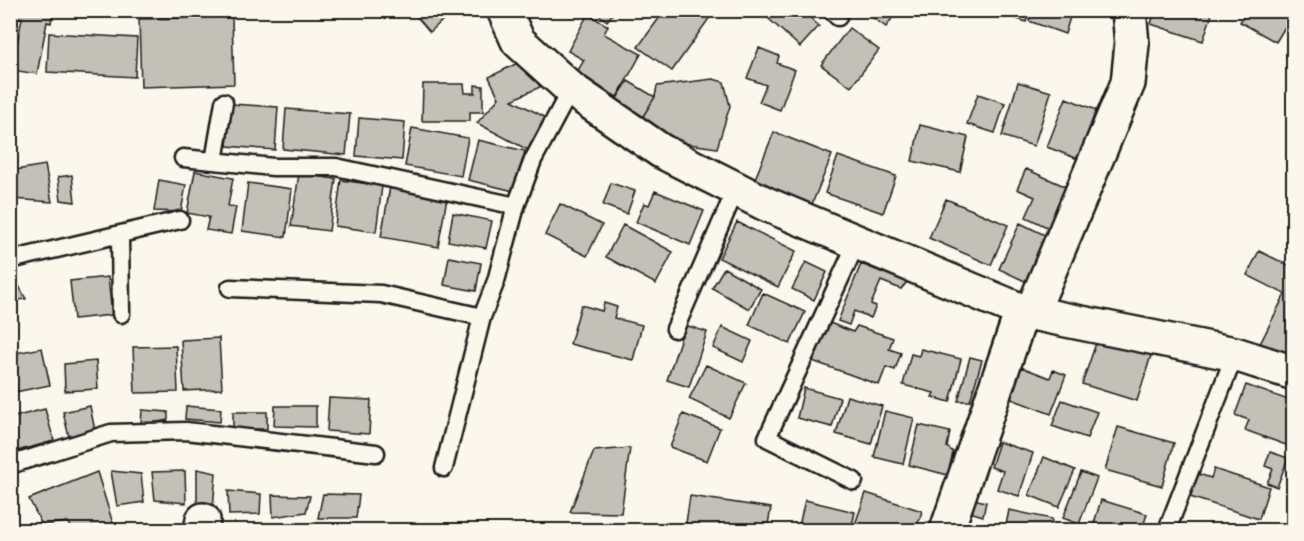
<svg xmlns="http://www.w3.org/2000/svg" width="1304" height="541" viewBox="0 0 1304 541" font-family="'Playpen Sans',sans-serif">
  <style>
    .building { fill: #c3c0b8; stroke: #1c1c1c; stroke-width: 1.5 }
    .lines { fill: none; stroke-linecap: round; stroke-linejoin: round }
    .lane-casing { stroke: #1c1c1c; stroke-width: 21 }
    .street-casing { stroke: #1c1c1c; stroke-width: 38 }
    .lane { stroke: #fbf7ec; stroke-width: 16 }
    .street { stroke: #fbf7ec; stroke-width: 33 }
  </style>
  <rect width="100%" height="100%" fill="#fbf7ec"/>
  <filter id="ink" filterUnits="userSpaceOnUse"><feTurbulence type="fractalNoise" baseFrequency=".0167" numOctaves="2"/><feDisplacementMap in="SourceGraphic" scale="12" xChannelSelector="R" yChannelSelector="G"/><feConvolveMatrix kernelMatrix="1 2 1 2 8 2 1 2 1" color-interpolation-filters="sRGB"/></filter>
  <g filter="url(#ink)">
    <path class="building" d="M10,10H53L51,23L47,22L37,74L12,70L22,18L10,15Z
      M411,10H454L430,32Z
      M593,10H616L607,21Z
      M665,10H715L672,71L638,47Z
      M759,10H802L819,26L800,47Z
      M862,10H898L886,27Z
      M992,10H1030L1026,22Z
      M1033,10H1072L1065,34L1029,21Z
      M1155,10H1211L1213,11L1203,41L1151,24Z
      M1247,10H1294V12L1276,42L1240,22Z
      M588,14L608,26L604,34L641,54L617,97L576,74L584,60L568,51Z
      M232,17L234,84L141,87L139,19Z
      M10,18L17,20L10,54Z
      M849,28L879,50L851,87L821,65Z
      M49,33L137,38L135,77L47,72Z
      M759,48L779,56L777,63L795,70L780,110L759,102L766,85L747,78Z
      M526,59L540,87L512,100L545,117L528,150L477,123L499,98L489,77Z
      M713,79L724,82L730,106L717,148L689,144L665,136L640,121L655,97L657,86Z
      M628,81L655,97L640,121L614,103Z
      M1018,82L1051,92L1034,146L1002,136Z
      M423,84H464L465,93H475V85L483,86V112H470V121H422Z
      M978,94L1005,103L995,133L967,124Z
      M1066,98L1096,110L1078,159L1047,147Z
      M231,104L278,107L275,150L227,146Z
      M286,109L350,114L346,155L283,149Z
      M359,118L405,122L402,160L356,156Z
      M920,125L968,137L960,172L912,161Z
      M412,128L468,138L461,176L405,166Z
      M774,132L832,155L812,204L754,181Z
      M478,140L525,151L514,191L468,180Z
      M838,156L896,176L883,213L825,193Z
      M45,165L52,202L13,199L16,170Z
      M1026,169L1071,189L1053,230L1026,217L1035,197L1017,189Z
      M195,171L233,178L228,206L236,207L231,234L206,230L209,217L187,213Z
      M299,174L336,179L329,231L291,226Z
      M72,175L75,202L61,200L58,177Z
      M159,180L186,185L181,212L154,211Z
      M341,180L382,186L376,232L335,226Z
      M248,183L292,189L286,237L242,231Z
      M611,183L635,191L627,214L603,205Z
      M390,187L447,198L438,247L381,237Z
      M655,191L704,211L690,245L636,222L644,203L649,205Z
      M946,199L1008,225L991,265L929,238Z
      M560,204L602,225L587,256L545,235Z
      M453,213L492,221L486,248L448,241Z
      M737,222L796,251L778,287L719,258Z
      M1020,223L1049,237L1027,282L999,269Z
      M623,225L673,252L656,284L606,257Z
      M1259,251L1294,268V362L1259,346L1285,294L1247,275Z
      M449,257L481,263L476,291L444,285Z
      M806,262L827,272L814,300L792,289Z
      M861,264L907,282L901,289L881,281L871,304L876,306L871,318L854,311L849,325L838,321Z
      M724,268L761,289L749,309L712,288Z
      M108,277L112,315L74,319L70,281Z
      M19,286L26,299L10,301V288Z
      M763,293L805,312L790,344L749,325Z
      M604,303L617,307L614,318L642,325L633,360L570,344L581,305L602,311Z
      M827,322L853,332L857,326L893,338L889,349L901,353L895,370L886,367L879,385L807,359L814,339L821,341Z
      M685,325L707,332L689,387L667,380Z
      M722,327L752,341L743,362L713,348Z
      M219,338L222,389L184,391L181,340Z
      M1096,343L1152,352L1137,401L1082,384Z
      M176,346L178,392L135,393L133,347Z
      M42,348L50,385L10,393V354Z
      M921,349L961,359L950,402L932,397L934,393L903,385L911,354L919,356Z
      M970,357L982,360L970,401H958Z
      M96,361L98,389L65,391L64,364Z
      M706,365L746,383L729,418L689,399Z
      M1021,367L1050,378L1053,370L1066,375L1051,414L1009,398Z
      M1246,385L1294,402V448L1245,430L1249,420L1235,415Z
      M804,388L840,398L832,427L797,418Z
      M847,396L882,406L871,444L836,434Z
      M329,398L371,400L369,434L327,431Z
      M1062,400L1097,412L1087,438L1052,426Z
      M90,406L95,431L69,437L63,412Z
      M186,406L221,409L220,422L185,419Z
      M275,406H316V427L274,426Z
      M45,409L54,441L17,451L10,418Z
      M142,410L168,412V420L141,425Z
      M885,411L914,418L903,464L874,457Z
      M233,412H267V429H233Z
      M683,414L720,428L707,461L670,447Z
      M919,425L950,432L947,447L953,452L948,475L909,465Z
      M1118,427L1174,443L1162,486L1105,470Z
      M999,442L1033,453L1019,496L997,489L1003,471L991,467Z
      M630,448L621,513L570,512L594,451Z
      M1270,452L1288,458L1277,487L1267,483L1273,469L1265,466Z
      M1044,457L1075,470L1059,507L1029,495Z
      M197,469L216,473L213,508L197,510Z
      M1214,469L1269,487L1259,519L1187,496L1195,473L1211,478Z
      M111,471L141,474L144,502L117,506Z
      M185,471L186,503L155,500L152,472Z
      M97,472L115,530H73L68,522L42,525L29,499Z
      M1081,472L1097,478L1079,524L1063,518Z
      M228,491L261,494L260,514L229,515Z
      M866,493L922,511L916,530H853Z
      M323,494L359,495L356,518H318Z
      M272,495L310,496L306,512L273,517Z
      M690,496L771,508L767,530H685Z
      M973,499L986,502L983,516L970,512Z
      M805,500L855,512L851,530H798Z
      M1101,500L1147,514L1142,530H1092Z
      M1009,510L1052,519L1050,530H1005Z"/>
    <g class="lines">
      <g class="lane-casing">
        <path id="lane" d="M831,10L838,17
          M183,158L273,167H336L516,206
          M214,161L224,102
          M120,235L121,314
          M10,260L180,220
          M230,288L381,294L482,317
          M675,329L736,189
          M10,465L111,433L186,431L376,453
          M444,468L482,317L496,281L516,206L533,160L571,89
          M854,481L767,438L857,242
          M1167,530L1235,354"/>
      </g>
      <g class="street-casing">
        <path id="street" d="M504,10L518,41L571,89L661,151L766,204L1022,311L1235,354L1294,373
          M1032,312L1128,83L1132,44L1129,10
          M201,530L203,520
          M947,530L1022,311"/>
      </g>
      <use href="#lane" class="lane"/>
      <use href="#street" class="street"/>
    </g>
  </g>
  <rect width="1304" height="541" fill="none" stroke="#fbf7ec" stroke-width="36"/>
  <rect x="18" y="18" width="1268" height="505" fill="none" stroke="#1c1c1c" stroke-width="2" filter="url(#ink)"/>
</svg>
